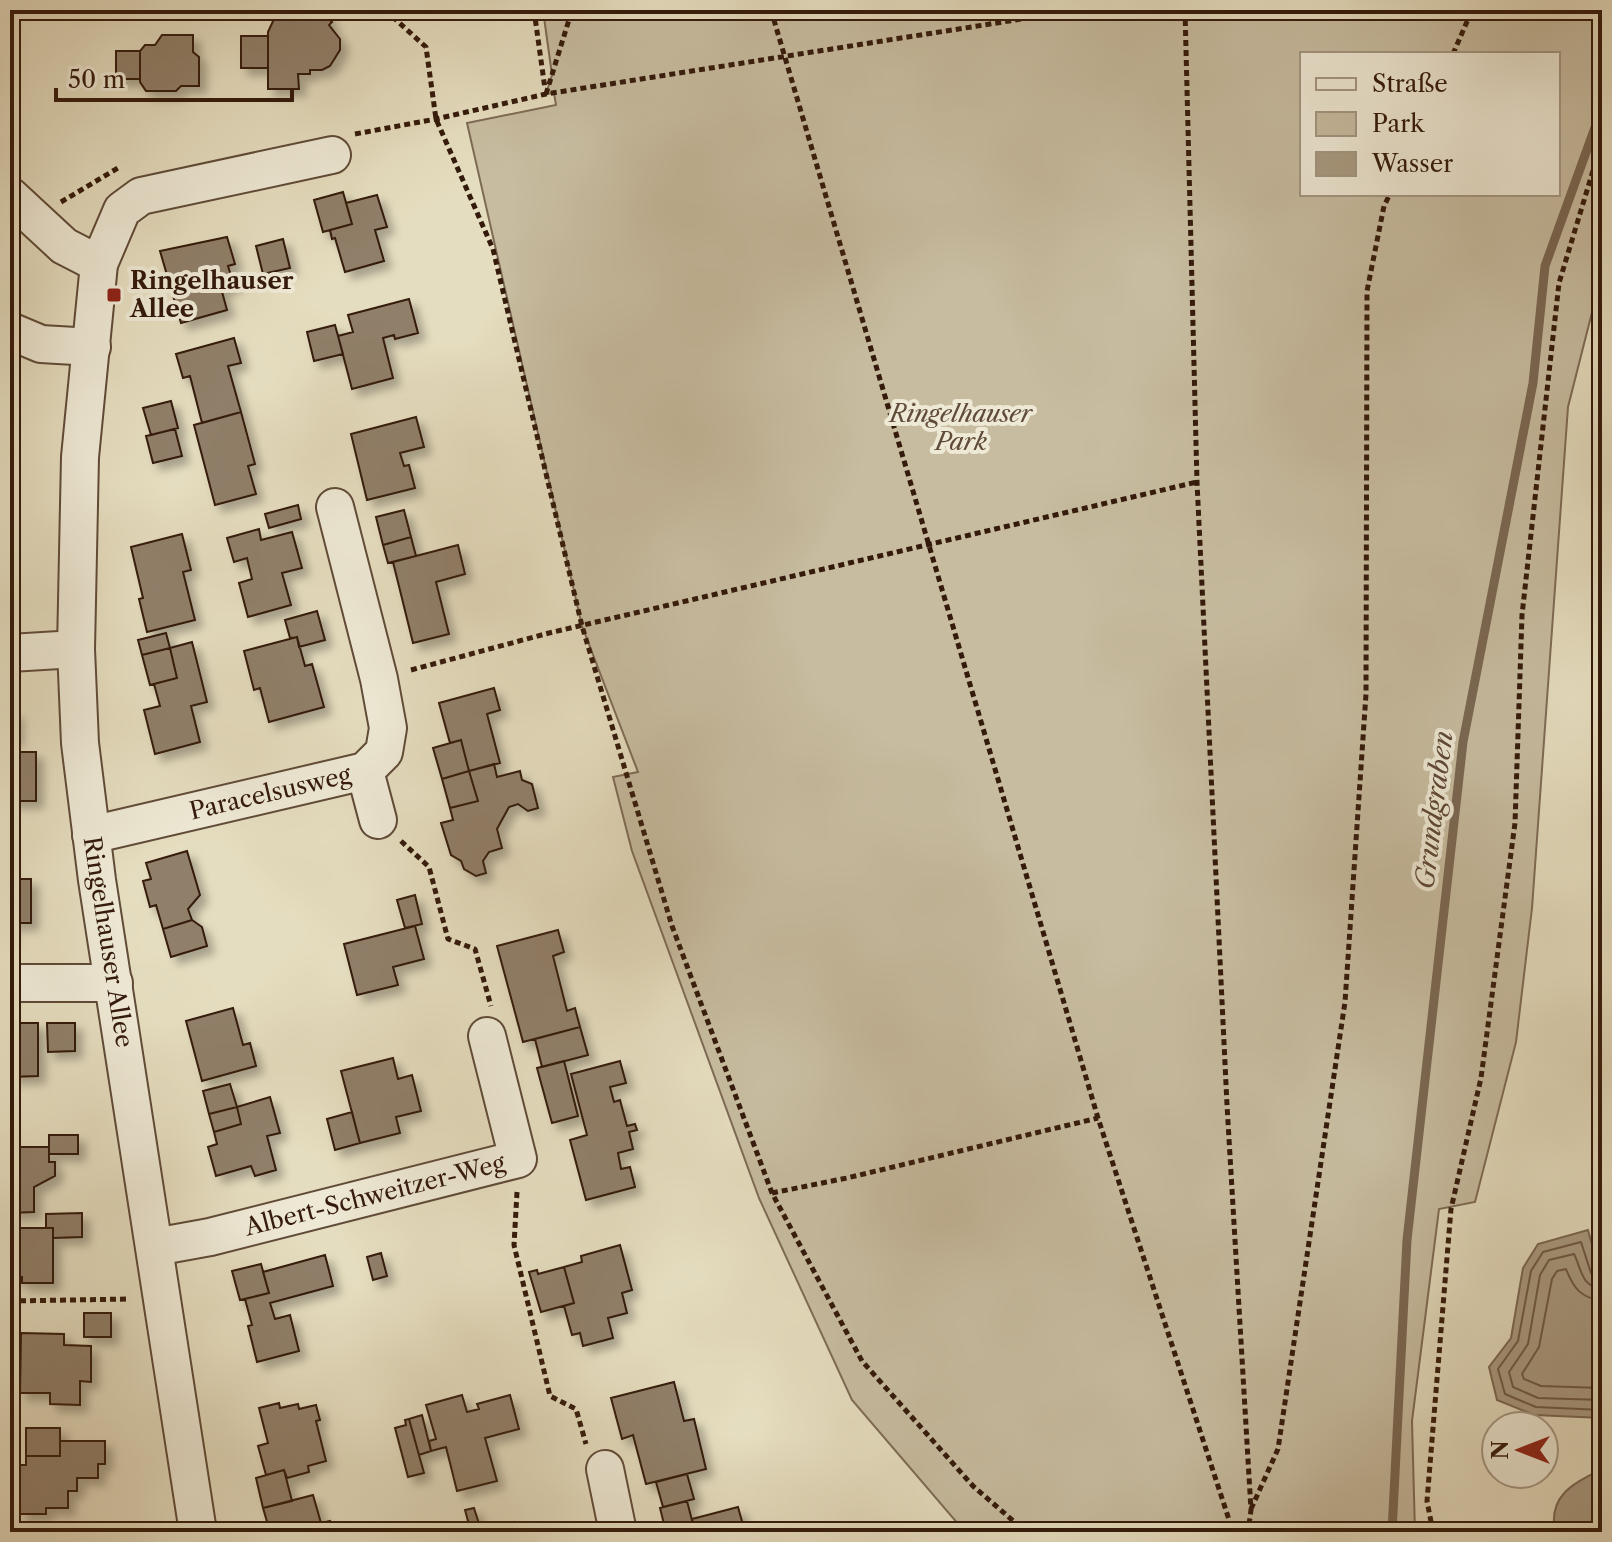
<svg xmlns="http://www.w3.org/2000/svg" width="1612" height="1542" viewBox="0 0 1612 1542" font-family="'Libre Caslon Text',serif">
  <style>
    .green { fill: #c7bca0; stroke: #7e6b56; stroke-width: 2; fill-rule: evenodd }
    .water { fill: #a99b82; stroke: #7a6752; stroke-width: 2 }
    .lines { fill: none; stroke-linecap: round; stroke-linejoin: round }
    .shore { stroke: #6e5a46; stroke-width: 2 }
    .stream { stroke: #7a6752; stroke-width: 9 }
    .building { fill: #907f69; stroke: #341a0b; stroke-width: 2; filter: url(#shadow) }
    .minor-casing { stroke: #604b38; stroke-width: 40 }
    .path { stroke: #341a0b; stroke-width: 5; stroke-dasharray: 6 4; stroke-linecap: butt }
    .minor { stroke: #eee9d5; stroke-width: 36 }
    .poi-dot { fill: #8f2418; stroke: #eee9d5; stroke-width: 3 }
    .labels { text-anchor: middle; stroke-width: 8; stroke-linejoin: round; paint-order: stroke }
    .poi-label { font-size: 24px; font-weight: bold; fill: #341a0b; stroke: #eee9d5; text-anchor: start }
    .park-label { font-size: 24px; font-style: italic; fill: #604b38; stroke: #eee9d5 }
    .street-label { font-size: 24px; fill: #341a0b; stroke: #eee9d5 }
    .water-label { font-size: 26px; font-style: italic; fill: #5d4735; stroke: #eee9d5 }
  </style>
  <defs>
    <filter id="shadow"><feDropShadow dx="7" dy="7" stdDeviation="4" flood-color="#0004"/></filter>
  </defs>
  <rect width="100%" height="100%" fill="#e5ddbf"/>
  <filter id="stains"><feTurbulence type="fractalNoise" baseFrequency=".0025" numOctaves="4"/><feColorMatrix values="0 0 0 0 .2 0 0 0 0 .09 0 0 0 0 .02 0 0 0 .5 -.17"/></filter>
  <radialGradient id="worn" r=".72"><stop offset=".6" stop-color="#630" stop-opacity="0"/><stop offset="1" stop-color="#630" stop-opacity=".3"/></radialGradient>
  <path class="green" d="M543,10H1602V273L1568,407L1532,908L1516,1042L1475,1202L1439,1209L1412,1421L1415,1532H965L852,1400L759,1198L632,851L613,777L638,772L582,626L467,123L556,105L554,93L546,94L552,75ZM1558,54V194H1302V54Z"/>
  <path class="water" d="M1588,1230L1602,1281V1418L1534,1415L1497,1400L1489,1367L1511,1338L1523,1268L1538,1244Z
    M1602,1469V1532H1555C1548,1495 1573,1484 1602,1469Z"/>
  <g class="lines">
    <path class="shore" d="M1602,1278L1591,1273L1581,1242L1543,1252L1531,1271L1518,1341L1498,1369L1505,1394L1536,1407L1602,1410
      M1602,1288C1581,1287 1582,1270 1574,1254L1549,1260L1540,1275L1528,1344L1509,1372L1513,1387L1538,1398L1602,1400
      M1602,1300C1581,1299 1573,1287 1566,1269L1557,1271L1552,1279L1539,1347L1522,1374L1524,1379L1541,1386L1602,1388"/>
    <path class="stream" d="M1392,1532L1407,1240L1463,742L1533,383L1545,266L1602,108"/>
  </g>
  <path class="building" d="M284,10H328L324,14L332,22L329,25L340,39V50L330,66L322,70H310V74H298L299,89H268V32L273,21Z
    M162,35H193V52L199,57V86H181L176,91H146L140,82V51L145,45H155Z
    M241,36H268V68H241Z
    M116,51H140V79H116Z
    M343,192L352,224L323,232L314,200Z
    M377,195L387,227L375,230L384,261L345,272L335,238L332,239L330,230L352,224L346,203Z
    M227,237L235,264L228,266L234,285L221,288L227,310L181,323L160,251Z
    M283,239L290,268L263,274L256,246Z
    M409,299L418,333L395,339L394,335L383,338L393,378L352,389L338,336L353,332L348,315Z
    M335,325L343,354L314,361L307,332Z
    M234,338L241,363L228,366L241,412L202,423L190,376L183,378L176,354Z
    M171,401L178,428L151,435L143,408Z
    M241,412L255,464L248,466L256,494L215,505L194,425Z
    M416,417L424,447L400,453L404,466L409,465L415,488L367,500L351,434Z
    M175,429L182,456L153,463L146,436Z
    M298,505L301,519L269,528L265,514Z
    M404,510L411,537L383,545L376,517Z
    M259,529L261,540L292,532L302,568L282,573L291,605L248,617L239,583L252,579L247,558L234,562L227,538Z
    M182,534L191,570L183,572L195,620L147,632L139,599L143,598L131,547Z
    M411,537L416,556L388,563L383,545Z
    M458,545L465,574L436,582L449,634L413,643L393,562Z
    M317,611L325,640L299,647L297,637L290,638L285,620Z
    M166,633L170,648L142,655L138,640Z
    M297,637L305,666L312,664L324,707L269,722L260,688L254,690L244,651Z
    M192,642L207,702L191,706L200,742L155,754L144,710L160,706L154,684L177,678L170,648Z
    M170,648L177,678L150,685L142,655Z
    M494,688L500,710L487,714L500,763L469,771L461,740L450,743L439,703Z
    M10,712H16V739H10Z
    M461,740L469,771L442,779L433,748Z
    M10,752H36V801H10Z
    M494,764L497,777L520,771L522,780L532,784L538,808L528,811L518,804L509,807L497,829L502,848L489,852L483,861L486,873L476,876L464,869L461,861L451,855L441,823L453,820L450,808L478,801L469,771Z
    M469,771L478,801L450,808L442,779Z
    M187,851L200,895L188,909L192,920L163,929L156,905L150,907L143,881L151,879L146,863Z
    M10,879H31V923H10V940Z
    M415,895L422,924L405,928L397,900Z
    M192,920L202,927L207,946L171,957L163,929Z
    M415,926L424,959L393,967L398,985L357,995L344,944Z
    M558,930L564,952L553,956L567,1011L575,1008L580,1027L523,1042L497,946Z
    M233,1008L243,1045L250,1043L256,1066L202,1081L186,1021Z
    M10,1023H38V1076L10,1077Z
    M47,1023H75V1051L48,1052Z
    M580,1027L588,1055L542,1067L535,1039Z
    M393,1058L398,1079L412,1075L421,1111L396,1117L400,1133L360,1143L341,1071Z
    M564,1061L578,1116L552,1123L537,1068Z
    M620,1061L626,1083L610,1087L614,1102L620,1100L627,1126L635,1124L637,1130L629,1132L633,1149L618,1153L621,1169L630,1167L635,1187L586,1200L570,1140L587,1135L571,1074Z
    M230,1084L237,1107L209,1114L203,1091Z
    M270,1097L280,1133L267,1136L276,1170L255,1176L251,1166L216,1176L208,1147L217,1144L214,1132L241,1124L237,1107Z
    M237,1107L241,1124L214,1132L209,1114Z
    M352,1112L360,1143L335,1150L327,1119Z
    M49,1135H78V1154H49Z
    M10,1143L11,1147H49V1162H55V1176L34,1187V1212L10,1213Z
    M82,1213V1237L53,1238V1228H46V1214Z
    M10,1228H53V1283H22V1277H10Z
    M620,1245L632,1290L622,1293L627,1313L608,1318L613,1338L583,1346L580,1333L572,1335L564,1306L574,1303L564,1267L582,1262L581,1256Z
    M381,1253L387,1276L373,1280L367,1257Z
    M325,1255L333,1286L270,1303L275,1319L290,1315L299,1351L257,1362L248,1326L252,1325L245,1299L269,1293L263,1272Z
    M261,1264L269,1293L240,1300L232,1271Z
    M564,1267L574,1303L541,1312L529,1272L537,1270L538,1274Z
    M84,1313H111V1337H84Z
    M21,1333L64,1334V1345L91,1346V1382L80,1381V1405L50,1404V1393H20Z
    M674,1382L684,1421L694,1419L706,1469L646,1484L633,1435L622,1439L611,1398Z
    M462,1395L467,1412L479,1409L477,1404L510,1395L519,1429L485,1438L497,1481L457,1491L446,1447L431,1451L429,1441L436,1439L426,1405Z
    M279,1403L280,1408L298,1404L299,1409L316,1405L320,1420L316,1421L326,1461L308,1466L309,1472L287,1478L284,1470L266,1475L258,1446L268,1443L259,1408Z
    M422,1415L431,1451L419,1455L409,1419Z
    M409,1419L424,1473L408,1477L395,1428L406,1425L405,1420Z
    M26,1428H60V1456H26Z
    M60,1441H105V1464H98V1478H77V1491H68V1508H46V1514H20V1465H26V1456H60Z
    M284,1470L292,1501L263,1508L256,1478Z
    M687,1474L694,1499L663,1507L656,1482Z
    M313,1495L321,1523L288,1532H270L263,1508Z
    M687,1501L695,1532H666L660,1508Z
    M738,1507L745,1532H695L692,1519Z
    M474,1508L481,1530L514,1522L517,1532H471L465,1510Z
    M330,1521L332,1532H288L321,1523Z"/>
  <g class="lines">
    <g class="minor-casing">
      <g id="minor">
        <path d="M10,196L64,246L99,264"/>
        <path d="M10,331L41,344L92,347"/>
        <path d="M10,653L76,649"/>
        <path d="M365,771L378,820"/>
        <path id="s1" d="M91,835L365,771L384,752L388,728L379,679L335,507"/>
        <path d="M10,983H114"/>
        <path id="s2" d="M155,1247L210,1237L518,1159L487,1036"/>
        <path d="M605,1469L618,1532"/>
        <path d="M198,1532L97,880L80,743L76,649L80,457L99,264L122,210L141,196L332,155"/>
      </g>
    </g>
    <path class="path" d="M385,10L426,47L436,119L493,249L582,626L672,926L772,1193L862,1361L973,1486L1026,1532
      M534,10L545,89
      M771,10L1098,1118L1233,1532
      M1185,10L1197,482L1227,1105L1251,1510L1248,1532
      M1453,54L1472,10
      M546,94L572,10
      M355,134L436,119L546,94L1079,10
      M61,202L118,168
      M411,670L549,633L1197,482
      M401,841L429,867L448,939L475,949L491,1006
      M517,1192L514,1245L550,1396L576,1409L586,1444
      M772,1193L847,1178L1098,1118
      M10,1301L129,1299
      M1251,1509L1278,1449L1345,1002L1366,694L1367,291L1384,206L1390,194
      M1433,1532L1427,1501L1451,1209L1481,1078L1515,823L1522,615L1559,283L1602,141"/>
    <use href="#minor" class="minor"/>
  </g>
  <rect class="poi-dot" x="106" y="287" width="16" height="16" rx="4"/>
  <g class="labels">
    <g class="poi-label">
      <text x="130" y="289">Ringelhauser<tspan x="130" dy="28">Allee</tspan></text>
    </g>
    <g class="park-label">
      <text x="961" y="422">Ringelhauser<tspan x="961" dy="28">Park</tspan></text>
    </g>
    <g class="street-label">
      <text dy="8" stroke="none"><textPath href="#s1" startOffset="184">Paracelsusweg</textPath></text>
      <text transform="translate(108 942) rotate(81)" y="8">Ringelhauser Allee</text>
      <text dy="8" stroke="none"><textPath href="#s2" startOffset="226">Albert-Schweitzer-Weg</textPath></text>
    </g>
    <g class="water-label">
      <text transform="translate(1434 810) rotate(-83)" y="9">Grundgraben</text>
    </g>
  </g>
  <rect width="1612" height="1542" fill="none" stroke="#e5ddbf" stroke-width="40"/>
  <rect x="12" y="12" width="1588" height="1518" fill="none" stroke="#341a0b" stroke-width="4"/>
  <rect x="20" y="20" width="1572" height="1502" fill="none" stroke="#341a0b" stroke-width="2"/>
  <rect x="1300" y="52" width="260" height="144" fill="#eee9d5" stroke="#a49684" stroke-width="2"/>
  <rect x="1316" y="78" width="40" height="12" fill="#eee9d5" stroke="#a49684" stroke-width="2"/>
  <text x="1372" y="92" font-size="24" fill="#341a0b">Straße</text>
  <rect x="1316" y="112" width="40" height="24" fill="#c7bca0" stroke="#a49684" stroke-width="2"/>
  <text x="1372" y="132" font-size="24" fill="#341a0b">Park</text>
  <rect x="1316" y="152" width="40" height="24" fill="#a99b82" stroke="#a49684" stroke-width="2"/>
  <text x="1372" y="172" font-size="24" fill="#341a0b">Wasser</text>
  <g transform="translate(1520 1450) rotate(270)"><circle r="38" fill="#eee9d5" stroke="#a49684" stroke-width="2"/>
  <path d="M0-6L14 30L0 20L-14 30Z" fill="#8f2418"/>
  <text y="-12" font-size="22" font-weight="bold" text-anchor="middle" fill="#341a0b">N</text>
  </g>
  <path d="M56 88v12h236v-12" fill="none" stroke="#341a0b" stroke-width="4"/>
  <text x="68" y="88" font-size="24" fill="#341a0b" stroke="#eee9d5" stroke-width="6" paint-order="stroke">50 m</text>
  <rect width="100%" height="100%" filter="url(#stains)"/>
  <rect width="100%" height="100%" fill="url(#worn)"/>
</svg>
